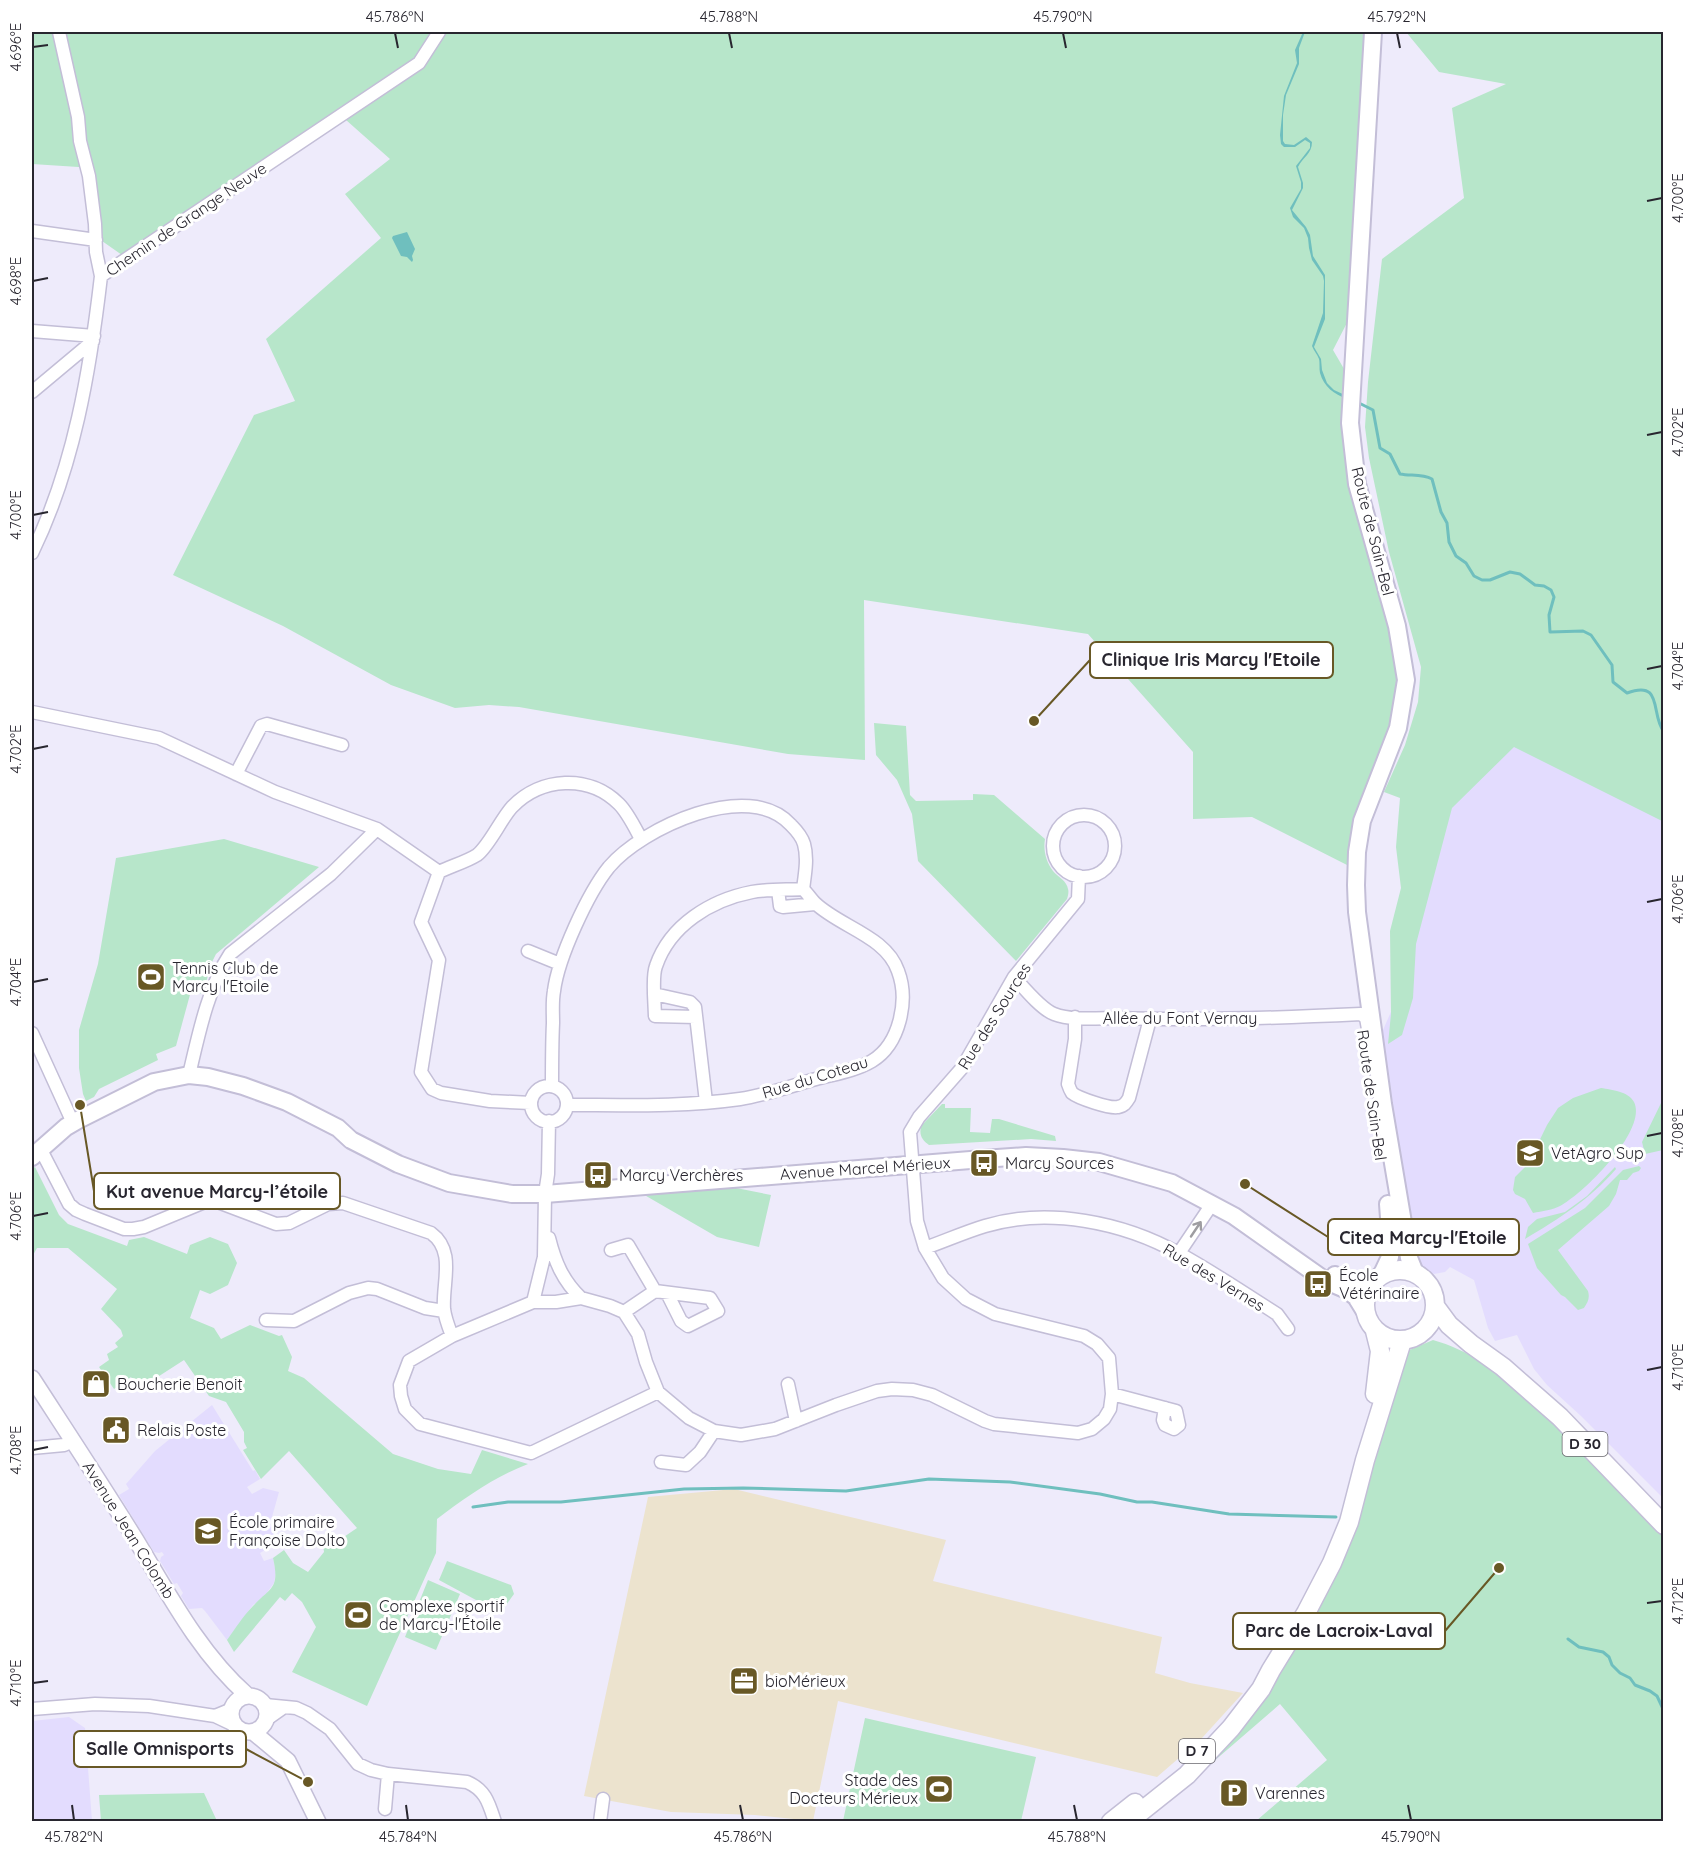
<svg xmlns="http://www.w3.org/2000/svg" width="1695" height="1853" viewBox="0 0 1695 1853" font-family="Quicksand,sans-serif">
  <style>
    .commercial { fill: #ece3ce }
    .built { fill: #e3dcfe }
    .green { fill: #b7e6ca }
    .water { fill: #6fbfbe }
    .lines { fill: none; stroke-linecap: round; stroke-linejoin: round }
    .stream { stroke: #6fbfbe; stroke-width: 3 }
    .minor-casing { stroke: #c3bed7; stroke-width: 15 }
    .tertiary-casing { stroke: #c3bed7; stroke-width: 18 }
    .secondary-casing { stroke: #c3bed7; stroke-width: 20 }
    .primary-casing { stroke: #c3bed7; stroke-width: 21 }
    .minor { stroke: #fff; stroke-width: 12 }
    .tertiary { stroke: #fff; stroke-width: 15 }
    .secondary { stroke: #fff; stroke-width: 16 }
    .primary { stroke: #fff; stroke-width: 18 }
    .oneway { stroke: #9e9da1 }
    .ticks { fill: none; stroke: #28262f; stroke-width: 2 }
    .labels { text-anchor: middle; stroke-width: 6; stroke-linejoin: round; paint-order: stroke }
    .shield { fill: #fff; stroke: #68676d; stroke-width: 1.5 }
    .shield-label { font-size: 15px; font-weight: bold; fill: #28262f }
    .street-label { font-size: 16px; fill: #28262f; stroke: #fff }
    .poi-label { font-size: 16px; fill: #28262f; stroke: #fff; text-anchor: start }
    .leader { fill: none; stroke: #685825; stroke-width: 2 }
    .callout-dot { fill: #685825; stroke: #fff; stroke-width: 2 }
    .callout { fill: #fff; stroke: #685825; stroke-width: 2 }
    .callout-label { font-size: 18px; text-anchor: middle; font-weight: bold; fill: #28262f }
    .neatline { fill: none; stroke: #28262f; stroke-width: 2 }
    .ticks-label { font-size: 15px; text-anchor: middle; fill: #28262f }
  </style>
  <rect width="100%" height="100%" fill="#eeebfb"/>
  <path class="commercial" d="M734,1489L946,1540L933,1581L1162,1637L1155,1673L1190,1683L1243,1693L1202,1738L1157,1777L838,1701L813,1821L755,1815L671,1812L584,1796L648,1497Z"/>
  <path class="built" d="M1458,739L1663,744V1498L1581,1416L1547,1385L1534,1369L1517,1335L1495,1341L1488,1328L1474,1280L1450,1267L1445,1272L1434,1274L1427,1271L1417,1261L1379,1039L1394,1005Z
    M212,1405L253,1471L255,1470L260,1479L247,1487L252,1494L263,1488L279,1492L272,1517L268,1521L280,1541L260,1553L264,1561L273,1558L276,1573L274,1583L263,1598L253,1605L227,1640L205,1611L202,1608L189,1609L181,1596L183,1593L177,1583L174,1584L160,1561L161,1557L164,1555L162,1552L159,1553L154,1552L119,1495L129,1489L126,1484L155,1451Z
    M69,1717L85,1728L92,1821H32V1721Z"/>
  <path class="green" d="M32,32H1365L1355,181L1351,315L1333,350L1347,374L1345,430L1395,639L1400,697L1351,867L1252,817L1193,819V752L1088,634L864,600L865,760L788,754L519,707L489,705L455,708L391,685L283,626L173,575L254,415L295,401L266,339L381,238L345,194L390,159L337,112L122,255L102,241L94,168L32,164Z
    M1406,32H1663L1664,822L1514,747L1452,808L1416,944L1413,998L1402,1035L1388,1044L1391,1014L1390,931L1401,888L1396,847L1400,798L1384,792L1405,745L1418,702L1421,667L1389,552L1369,458L1365,427L1368,382L1382,259L1464,198L1452,108L1506,84L1439,72Z
    M874,723L906,726L910,795L916,801L973,800V794L994,795L1045,839C1043,850 1046,862 1053,871C1058,877 1067,881 1068,889C1069,892 1068,896 1067,899L1016,961L918,861L912,814L897,780L876,755Z
    M224,839L319,867L216,954L211,964L203,994L191,991L176,1046L156,1054L158,1060L99,1089L94,1097L86,1101L83,1094L79,1068V1030L98,964L116,858Z
    M1601,1088C1612,1090 1628,1091 1634,1102C1648,1130 1583,1194 1560,1206C1553,1210 1542,1211 1533,1213L1525,1199L1515,1194L1513,1190L1515,1177L1528,1164L1547,1125L1558,1108L1573,1098Z
    M1663,1099V1150L1645,1154L1642,1142Z
    M942,1104H945V1108H971L970,1132L990,1133L992,1119H999L1055,1136L1056,1141L1031,1139L929,1145C922,1140 918,1134 922,1125Z
    M1639,1166L1641,1168L1639,1171L1633,1173L1627,1180H1620L1616,1194L1609,1206L1558,1250L1588,1291C1590,1298 1588,1302 1584,1308L1578,1310L1565,1297L1561,1295L1537,1268L1528,1244L1585,1208L1623,1170Z
    M35,1167L59,1215L68,1224L127,1246L129,1240L144,1237L187,1254L190,1245L210,1237L228,1244L237,1263L228,1285L210,1294L200,1290L190,1318L214,1328L221,1339L250,1325L279,1336L282,1335L292,1357L288,1371L304,1378L393,1454L438,1469L471,1474L482,1450L528,1464C494,1477 465,1498 437,1519L436,1553L367,1706L292,1672L316,1627L302,1602L292,1593L285,1601L280,1597L234,1652L227,1640C235,1629 243,1616 253,1606C271,1587 280,1589 273,1558L284,1550L293,1563L308,1572L324,1552L323,1543H335L357,1528L289,1451L261,1479L243,1450L247,1448L244,1442V1432L226,1402L209,1396L184,1360L139,1389L131,1377L114,1389L99,1367L109,1360L107,1354L118,1347L115,1343L123,1336L121,1330L101,1309L117,1289L68,1248H37L32,1257V1169Z
    M1615,1167L1616,1169C1589,1200 1560,1218 1525,1239L1528,1227L1537,1219L1565,1212L1587,1196Z
    M731,1187L771,1195L759,1247L717,1237L641,1193Z
    M1433,1340C1492,1356 1541,1410 1583,1452C1610,1479 1637,1507 1663,1534V1821H1256L1327,1760L1280,1704L1213,1762L1208,1758L1320,1602L1405,1352Z
    M447,1561L511,1585L514,1594L500,1613L439,1580Z
    M428,1580L460,1594L436,1650L405,1637Z
    M865,1718L1036,1757L1021,1821H843Z
    M204,1793L217,1821H101L99,1795Z"/>
  <path class="water" d="M1303,32H1305L1299,48V64L1286,95L1283,115V141L1285,144L1294,145L1306,137L1312,142C1312,154 1303,157 1298,167L1303,183V188L1292,210L1306,227L1310,235L1313,256L1325,275V319L1314,347L1321,359L1322,370L1327,383L1334,390L1347,396V399C1334,394 1324,387 1320,373C1319,368 1320,363 1319,359C1317,354 1314,351 1312,346L1323,313L1324,281L1323,276L1312,260L1309,248L1308,238L1304,228L1293,217L1290,208L1301,189V182L1296,166L1310,148V143L1305,140L1295,147H1284L1281,144L1280,135L1284,96L1297,63L1295,50Z
    M407,232L415,249L412,256L413,260L412,262L407,257L401,256L392,238L393,236Z"/>
  <g class="lines">
    <path class="stream" d="M1357,402L1373,410L1380,448L1390,454L1400,474C1411,476 1422,474 1432,479L1441,512L1447,523L1449,542L1456,556L1466,563L1474,576L1482,580H1490L1510,572L1520,574L1535,585L1544,586L1551,590L1554,597L1549,615L1550,632L1583,631L1591,635L1612,665L1613,682L1627,693C1664,679 1650,715 1664,732
      M473,1507L508,1502H561L684,1489L743,1488L846,1491L929,1479L1010,1482L1100,1494L1137,1502H1152L1229,1514L1336,1517
      M1568,1639L1579,1647L1603,1652L1609,1657L1612,1665L1620,1673L1630,1678L1635,1685L1650,1691L1657,1696L1664,1711"/>
    <g class="minor-casing">
      <path id="minor" d="M59,32L78,117L80,141L89,176L95,224L96,252L101,276
        M32,231L96,240
        M32,331L94,336
        M32,392L93,341
        M32,553C74,467 90,371 101,276L419,63L439,32
        M32,712L159,738L275,792L377,829L439,872L421,922L439,960L421,1072L432,1089L441,1093L490,1101L531,1103
        M236,774L261,726L267,724L342,745
        M1053 846a31 31 0 1 1 62 0a31 31 0 1 1-62 0Z
        M439,872C451,866 466,862 477,855C489,846 501,819 512,807C541,777 589,774 619,804C628,813 635,828 641,839
        M778,890L780,906L783,907L815,904
        M528,951L560,964
        M1014,977C1024,988 1041,1009 1054,1014C1071,1021 1100,1018 1118,1018C1199,1021 1280,1018 1361,1014L1366,1018L1368,1029
        M654,994L655,1016L696,1017
        M1075,1017V1039L1068,1084C1069,1087 1070,1090 1072,1093C1078,1098 1110,1109 1118,1107C1124,1106 1126,1103 1129,1098L1150,1019
        M32,1033L73,1123
        M189,1075C198,1037 208,987 230,954L331,874L377,829
        M552,1086C552,1065 552,1044 553,1023C553,1012 552,1001 554,991C558,958 588,893 609,867C642,828 749,778 791,825C796,830 802,837 804,844C808,858 805,874 803,889
        M531 1104a18 18 0 1 1 36 0a18 18 0 1 1-36 0Z
        M706,1102L695,1007L690,1002L654,994C654,986 653,974 656,966C670,925 711,900 752,892C768,889 787,890 803,889
        M567,1105C625,1105 683,1107 740,1099C766,1095 791,1086 816,1079C834,1074 855,1071 872,1061C900,1044 909,1000 898,971C886,936 840,927 815,903C811,899 807,893 803,889
        M41,1150L69,1204L76,1210L85,1214L124,1229H133L144,1227L207,1201H215L276,1224L289,1223L328,1204L343,1203L431,1233C456,1251 442,1283 444,1309C445,1318 449,1328 452,1336
        M549,1238C555,1262 563,1281 581,1298
        M925,1248C945,1241 965,1232 985,1226C1048,1207 1123,1222 1180,1254C1213,1272 1245,1294 1277,1314L1288,1329
        M611,1250L628,1245L655,1291
        M1179,1253L1212,1204
        M533,1302L544,1257L545,1194L548,1174L549,1121
        M624,1312L655,1291L710,1298L718,1311L688,1326L681,1321L667,1293
        M266,1320L294,1321L349,1293L368,1288L377,1289L425,1308L444,1311
        M788,1384L796,1421
        M658,1392L531,1453L420,1424L405,1409L401,1396L400,1385L409,1361L452,1336L533,1302H556L581,1298L610,1306L624,1312L638,1334L646,1362L658,1392L689,1418L714,1431L741,1435L775,1429L836,1405L877,1391L892,1389L913,1390L932,1395L985,1421L994,1424L1078,1433L1092,1429L1104,1419L1110,1409L1112,1394L1109,1358L1097,1344L1084,1336L995,1314L966,1299L943,1278L925,1248L917,1221L910,1132L919,1117L962,1068L1014,977L1078,899L1079,876
        M1112,1394L1176,1411L1179,1425L1174,1429L1165,1425L1163,1420L1165,1408
        M32,1448L64,1445L73,1441
        M661,1462L686,1465L700,1452L714,1431
        M265,1705L296,1708L307,1713L330,1729L358,1764L371,1770L388,1774L467,1782C486,1790 489,1804 495,1822
        M32,1709L95,1704L149,1706L215,1716L236,1726
        M215,1716L232,1709
        M267,1719L284,1707
        M385,1809L388,1774
        M600,1822L603,1799"/>
    </g>
    <g class="tertiary-casing">
      <path id="tertiary" d="M32,1378C67,1432 102,1485 136,1540C168,1593 200,1654 247,1695
        M231 1714a18 18 0 1 1 36 0a18 18 0 1 1-36 0Z
        M253,1732L288,1761L318,1822"/>
    </g>
    <g class="secondary-casing">
      <path id="secondary" d="M1373,32L1350,423L1357,484L1397,626L1406,680L1398,728L1362,821L1357,852L1356,885L1357,912L1383,1104L1409,1258L1415,1273
        M32,1157L66,1127L78,1120L154,1082L189,1075L208,1077L243,1086L287,1102L338,1128L351,1140L398,1164L449,1183L512,1194H545L983,1159L1026,1156L1063,1158L1099,1162L1172,1183L1234,1216L1326,1281L1347,1290L1356,1297L1364,1310
        M1382,1274L1390,1257L1391,1246L1388,1204
        M1335,1275L1350,1282L1371,1284"/>
    </g>
    <g class="primary-casing">
      <path id="primary" d="M1365 1305a35 35 0 1 1 70 0a35 35 0 1 1-70 0Z
        M1435,1306L1449,1325L1471,1344L1503,1367L1560,1417L1664,1525
        M1375,1331L1380,1351L1375,1394
        M1111,1822L1135,1803
        M1128,1822L1187,1775L1231,1728L1261,1689L1271,1670L1306,1613L1332,1563L1349,1522L1365,1460L1402,1341"/>
    </g>
    <use href="#minor" class="minor"/>
    <use href="#tertiary" class="tertiary"/>
    <use href="#secondary" class="secondary"/>
    <use href="#primary" class="primary"/>
  </g>
  <defs><path id="oneway-shaft" d="M-6 0H5M1.5-3L5.5 0L1.5 3" fill="none" stroke-width="1.6" stroke-linecap="round" stroke-linejoin="round" transform="scale(1.5)"/></defs>
  <use class="oneway" href="#oneway-shaft" transform="translate(1196 1229) rotate(-56)"/>
  <path class="ticks" d="M395,33L398,48M729,33L732,48M1063,33L1066,48M1397,33L1400,48M33,47L48,45M1647,201L1662,198M33,281L48,278M1647,435L1662,432M33,515L48,512M1647,669L1662,666M33,749L48,746M1647,902L1662,899M33,982L48,979M1647,1136L1662,1133M33,1216L48,1213M1647,1370L1662,1367M33,1450L48,1447M1647,1603L1662,1601M33,1683L48,1681M72,1805L74,1820M406,1805L408,1820M740,1805L743,1820M1074,1805L1077,1820M1408,1805L1411,1820"/>
  <defs>
    <g id="stadium-square" transform="scale(1.5)"><rect x="-9" y="-9" width="18" height="18" rx="4" fill="#685825" stroke="#fff"/><path d="M0-5a6.5 5 0 1 0 0 10a6.5 5 0 1 0 0-10ZM-3.5-1.8h7v3.6h-7Z" fill="#fff"/></g>
    <g id="university-square" transform="scale(1.5)"><rect x="-9" y="-9" width="18" height="18" rx="4" fill="#685825" stroke="#fff"/><path d="M0-5L7-2L0 1L-7-2ZM-4 1L0 2.5L4 1V4Q0 6-4 4Z" fill="#fff"/></g>
    <g id="bus-square" transform="scale(1.5)"><rect x="-9" y="-9" width="18" height="18" rx="4" fill="#685825" stroke="#fff"/><path d="M-5-6H5V4H4V6H2V4H-2V6H-4V4H-5ZM-3.5-4V0h7V-4ZM-3.5 1.2v1.5H-2V1.2ZM2 1.2v1.5H3.5V1.2Z" fill="#fff"/></g>
    <g id="shop-square" transform="scale(1.5)"><rect x="-9" y="-9" width="18" height="18" rx="4" fill="#685825" stroke="#fff"/><path d="M-5-2.5h2.3a2.7 3.5 0 0 1 5.4 0H5L5.5 6h-11ZM-1.5-2.5h3a1.5 2.3 0 0 0-3 0Z" fill="#fff"/></g>
    <g id="civic-square" transform="scale(1.5)"><rect x="-9" y="-9" width="18" height="18" rx="4" fill="#685825" stroke="#fff"/><path d="M-.6-6.5H3V-4.5H.6V-3L4-1V1h2V6H-6V1h2V-1L-.6-3ZM-1.2 2.5V6h2.4V2.5Z" fill="#fff"/></g>
    <g id="school-square" transform="scale(1.5)"><rect x="-9" y="-9" width="18" height="18" rx="4" fill="#685825" stroke="#fff"/><path d="M0-5L7-2L0 1L-7-2ZM-4 1L0 2.5L4 1V4Q0 6-4 4Z" fill="#fff"/></g>
    <g id="office-square" transform="scale(1.5)"><rect x="-9" y="-9" width="18" height="18" rx="4" fill="#685825" stroke="#fff"/><path d="M-6-3h4V-5.5h4V-3h4V5H-6ZM-1-4.5V-3h2v-1.5ZM-6 0V1H6V0Z" fill="#fff"/></g>
    <g id="parking-square" transform="scale(1.5)"><rect x="-9" y="-9" width="18" height="18" rx="4" fill="#685825" stroke="#fff"/><path d="M-3.5-5.5H1a3.5 3.5 0 0 1 0 7H-1V5.5H-3.5ZM-1-3.4V-.6H.8a1.4 1.4 0 0 0 0-2.8Z" fill="#fff"/></g>
  </defs>
  <g fill-rule="evenodd">
    <use href="#stadium-square" x="151" y="977"/>
    <use href="#university-square" x="1530" y="1153"/>
    <use href="#bus-square" x="984" y="1163"/>
    <use href="#bus-square" x="598" y="1175"/>
    <use href="#bus-square" x="1318" y="1284"/>
    <use href="#shop-square" x="96" y="1384"/>
    <use href="#civic-square" x="116" y="1430"/>
    <use href="#school-square" x="208" y="1531"/>
    <use href="#stadium-square" x="358" y="1615"/>
    <use href="#office-square" x="744" y="1681"/>
    <use href="#stadium-square" x="939" y="1789"/>
    <use href="#parking-square" x="1234" y="1793"/>
  </g>
  <g class="labels">
    <g class="shield">
      <rect x="1562.5" y="1432" width="45" height="24" rx="4.5"/>
      <rect x="1179" y="1739" width="36" height="24" rx="4.5"/>
    </g>
    <g class="shield-label">
      <text x="1585" y="1449">D 30</text>
      <text x="1197" y="1756">D 7</text>
    </g>
    <g class="street-label">
      <text transform="translate(186 219) rotate(-34)" y="6">Chemin de Grange Neuve</text>
      <text transform="translate(1373 531) rotate(76)" y="6">Route de Sain-Bel</text>
      <text transform="translate(994 1016) rotate(-58)" y="6">Rue des Sources</text>
      <text x="1180" y="1024">Allée du Font Vernay</text>
      <text transform="translate(815 1077) rotate(-17)" y="6">Rue du Coteau</text>
      <text transform="translate(1372 1095) rotate(82)" y="6">Route de Sain-Bel</text>
      <text transform="translate(865 1168) rotate(-4)" y="6">Avenue Marcel Mérieux</text>
      <text transform="translate(1214 1277) rotate(31)" y="6">Rue des Vernes</text>
      <text transform="translate(129 1530) rotate(58)" y="6">Avenue Jean Colomb</text>
    </g>
    <g class="poi-label">
      <text x="172" y="974">Tennis Club de<tspan x="172" dy="18">Marcy l'Etoile</tspan></text>
      <text x="1551" y="1159">VetAgro Sup</text>
      <text x="1005" y="1169">Marcy Sources</text>
      <text x="619" y="1181">Marcy Verchères</text>
      <text x="1339" y="1281">École<tspan x="1339" dy="18">Vétérinaire</tspan></text>
      <text x="117" y="1390">Boucherie Benoit</text>
      <text x="137" y="1436">Relais Poste</text>
      <text x="229" y="1528">École primaire<tspan x="229" dy="18">Françoise Dolto</tspan></text>
      <text x="379" y="1612">Complexe sportif<tspan x="379" dy="18">de Marcy-l'Étoile</tspan></text>
      <text x="765" y="1687">bioMérieux</text>
      <text x="918" y="1786" text-anchor="end">Stade des<tspan x="918" dy="18">Docteurs Mérieux</tspan></text>
      <text x="1255" y="1799">Varennes</text>
    </g>
  </g>
  <path class="leader" d="M1034 721L1090 660M80 1105L94 1191M1245 1184L1328 1237M1499 1568L1445 1631M308 1782L246 1749"/>
  <g class="callout-dot">
    <circle cx="1034" cy="721" r="6"/>
    <circle cx="80" cy="1105" r="6"/>
    <circle cx="1245" cy="1184" r="6"/>
    <circle cx="1499" cy="1568" r="6"/>
    <circle cx="308" cy="1782" r="6"/>
  </g>
  <g class="callout">
    <rect x="1090" y="642" width="243" height="36" rx="6"/>
    <rect x="94" y="1173" width="246" height="36" rx="6"/>
    <rect x="1328" y="1219" width="191" height="36" rx="6"/>
    <rect x="1233" y="1613" width="212" height="36" rx="6"/>
    <rect x="74" y="1731" width="172" height="36" rx="6"/>
  </g>
  <g class="callout-label">
    <text x="1211" y="666">Clinique Iris Marcy l'Etoile</text>
    <text x="217" y="1198">Kut avenue Marcy-l’étoile</text>
    <text x="1423" y="1244">Citea Marcy-l'Etoile</text>
    <text x="1339" y="1637">Parc de Lacroix-Laval</text>
    <text x="160" y="1755">Salle Omnisports</text>
  </g>
  <rect width="1695" height="1853" fill="none" stroke="#ffffff" stroke-width="66"/>
  <rect x="33" y="33" width="1629" height="1787" class="neatline"/>
  <g class="ticks-label">
    <text x="395" y="22">45.786°N</text>
    <text x="729" y="22">45.788°N</text>
    <text x="1063" y="22">45.790°N</text>
    <text x="1397" y="22">45.792°N</text>
    <text transform="translate(16 47) rotate(-90)" y="5">4.696°E</text>
    <text transform="translate(1678 198) rotate(-90)" y="5">4.700°E</text>
    <text transform="translate(16 281) rotate(-90)" y="5">4.698°E</text>
    <text transform="translate(1678 432) rotate(-90)" y="5">4.702°E</text>
    <text transform="translate(16 515) rotate(-90)" y="5">4.700°E</text>
    <text transform="translate(1678 666) rotate(-90)" y="5">4.704°E</text>
    <text transform="translate(16 749) rotate(-90)" y="5">4.702°E</text>
    <text transform="translate(1678 899) rotate(-90)" y="5">4.706°E</text>
    <text transform="translate(16 982) rotate(-90)" y="5">4.704°E</text>
    <text transform="translate(1678 1133) rotate(-90)" y="5">4.708°E</text>
    <text transform="translate(16 1216) rotate(-90)" y="5">4.706°E</text>
    <text transform="translate(1678 1367) rotate(-90)" y="5">4.710°E</text>
    <text transform="translate(16 1450) rotate(-90)" y="5">4.708°E</text>
    <text transform="translate(1678 1601) rotate(-90)" y="5">4.712°E</text>
    <text transform="translate(16 1683) rotate(-90)" y="5">4.710°E</text>
    <text x="74" y="1842">45.782°N</text>
    <text x="408" y="1842">45.784°N</text>
    <text x="743" y="1842">45.786°N</text>
    <text x="1077" y="1842">45.788°N</text>
    <text x="1411" y="1842">45.790°N</text>
  </g>
</svg>
